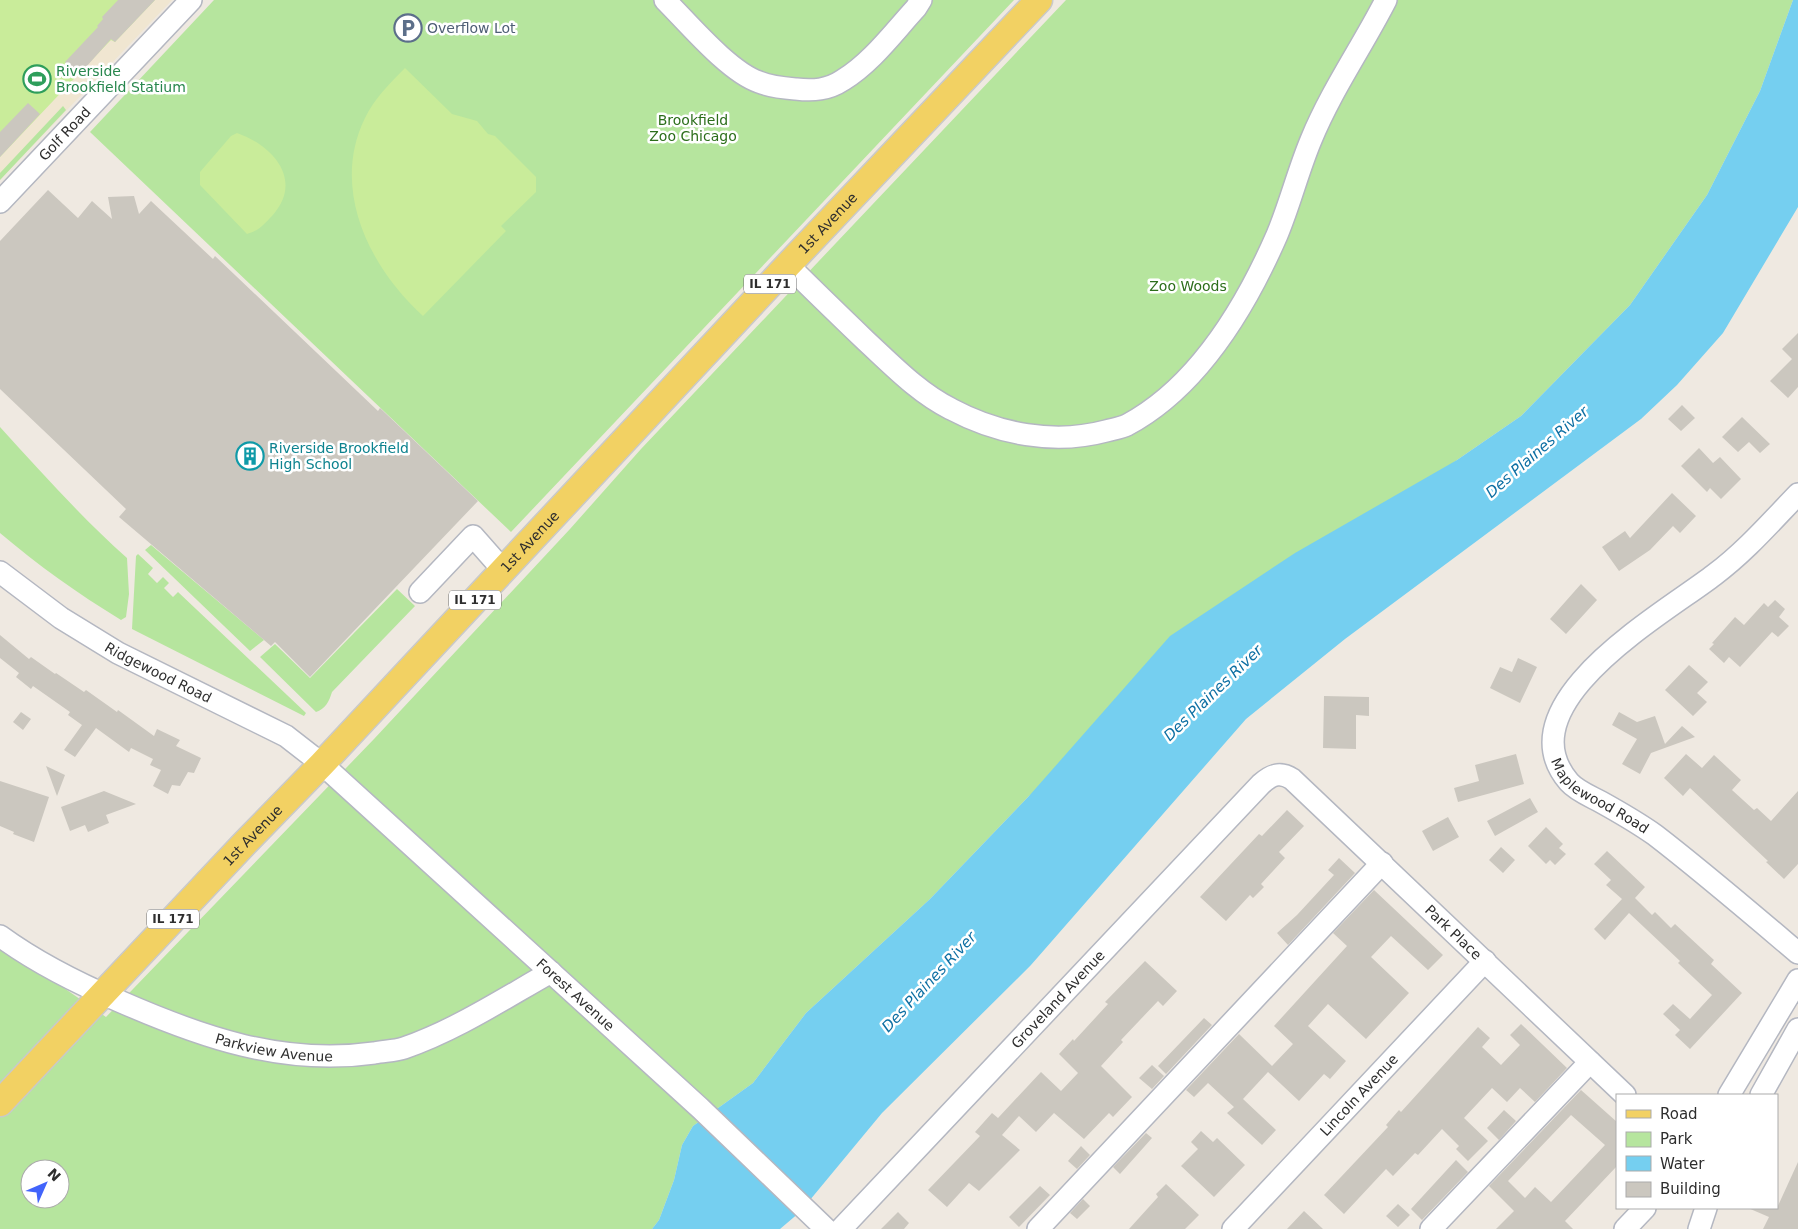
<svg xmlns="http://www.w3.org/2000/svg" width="1798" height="1229" viewBox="0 0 1798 1229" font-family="'DejaVu Sans',sans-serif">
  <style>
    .education { fill: #f0e6d1 }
    .green { fill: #b6e59e; fill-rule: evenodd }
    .pitch { fill: #c9ec9a }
    .water { fill: #75cff0 }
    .building { fill: #cbc7bf; fill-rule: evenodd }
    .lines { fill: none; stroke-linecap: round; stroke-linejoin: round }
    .minor-casing { stroke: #b4b7c1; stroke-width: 24 }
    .major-casing { stroke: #c9c9c9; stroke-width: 29 }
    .minor { stroke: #fff; stroke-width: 21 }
    .major { stroke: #f2d163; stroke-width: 26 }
    .labels { text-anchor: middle; stroke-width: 5; stroke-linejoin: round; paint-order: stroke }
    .shield { fill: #fff; stroke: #6d6d6d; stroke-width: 1 }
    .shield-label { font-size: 12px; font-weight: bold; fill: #2e2e2e }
    .service-label { font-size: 14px; fill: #4e5e75; stroke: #fff; text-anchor: start }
    .leisure-label { font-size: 14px; fill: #27864d; stroke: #fff; text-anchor: start }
    .park-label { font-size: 14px; fill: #2c6e1b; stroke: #fff }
    .street-label { font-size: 14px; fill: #2e2e2e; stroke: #fff }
    .culture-label { font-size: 14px; fill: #0d838f; stroke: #fff; text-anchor: start }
    .water-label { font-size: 15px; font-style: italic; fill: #0d6fa3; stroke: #fff }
  </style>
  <rect width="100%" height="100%" fill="#efe9e1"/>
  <path class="education" d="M0,0H172L0,180Z"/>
  <path class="green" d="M214,0H1014L511,532L90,132Z
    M1066,0H1793L1760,91L1707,195L1630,305L1521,416L1457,460L1029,796L930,899L806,1013L753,1083L693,1126L682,1145L674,1180L659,1220L652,1229H0V944L106,1017L374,739L570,529L641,449ZM30,1169H60V1199H30Z
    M63,106L66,110L0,180V173Z
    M0,427C41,472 82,518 127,558L129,594L126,617L121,620C77,593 39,566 0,533Z
    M151,545L264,640L250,651L145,550Z
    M138,554L153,568L148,574L157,583L163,577L169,583L164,588L173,597L178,592L306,713L304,716L132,629L136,556Z
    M397,589L415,606L332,692C329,702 325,709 316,712L260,657L275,644L310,678Z"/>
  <path class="pitch" d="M0,0H155L115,42L111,40L107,44L0,157Z
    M405,68L452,114L477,121L488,134L495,136L536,177V192L501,226L506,231L423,316C370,268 330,189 365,118C374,99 390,83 405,68Z
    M237,133C274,146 304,181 272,216C263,225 260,230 247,234L200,185V172L231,136Z"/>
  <path class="water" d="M1793,0H1798V207L1723,333L1677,385L1641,419L1345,639L1246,719L1031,965L882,1113L800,1212L780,1229H652L659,1220L674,1180L682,1145L693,1126L753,1083L806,1013L930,899L1029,796L1170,636L1295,553L1457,460L1521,416L1630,305L1707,195L1760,91Z"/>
  <path class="building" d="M118,0H155L115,42L111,39L78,76L65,62L98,27L97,26L103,19L102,17Z
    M28,103L40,114L0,157V132Z
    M48,190L78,218L92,201L112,219L108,197L134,196L139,214L151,201L213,259L215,256L378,411L380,408L478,501L310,677L275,642L271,646L119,517L126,509L0,389V241Z
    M1798,333V387L1788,398L1770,381L1792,359L1782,349Z
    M1682,405L1695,418L1681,431L1668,419Z
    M1742,417L1770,444L1760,453L1749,442L1738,452L1722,437Z
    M1699,448L1713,463L1720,457L1741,479L1721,499L1710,488L1707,492L1681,466Z
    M1672,493L1696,516L1680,533L1673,526L1650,550L1619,571L1602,547L1625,531L1630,538Z
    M1581,584L1597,600L1566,634L1550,619Z
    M1775,600L1785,609L1779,617L1789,626L1778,637L1772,632L1740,667L1729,657L1724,663L1709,649L1714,644L1712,643L1735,617L1744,625L1764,603L1768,607Z
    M0,635L29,659L31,657L55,674L56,673L84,692L86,690L117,712L118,710L154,736L157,729L180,740L176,746L201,758L194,773L188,772L180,786L172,785L168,794L153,786L161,770L150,765L153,759L131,748L129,752L96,728L75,757L64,750L82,725L68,715L70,712L33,686L31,689L16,677L19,673L0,658Z
    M1518,658L1537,667L1520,703L1490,688L1500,667L1512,672Z
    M1689,665L1708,682L1697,693L1707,702L1693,716L1665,690Z
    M1324,696L1369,697V716L1356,715V749L1323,748Z
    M21,712L31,719L23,730L13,722Z
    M1619,712L1637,722L1655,716L1665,744L1682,726L1695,737L1651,753L1640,774L1622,764L1637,739L1612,725Z
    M1516,754L1524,784L1458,802L1454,788L1479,781L1475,765Z
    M1686,754L1702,768L1714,755L1741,780L1732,790L1754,810L1757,808L1771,821L1798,791V864L1784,879L1766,862L1768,861L1690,788L1683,796L1664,778Z
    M46,766L65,775L57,796Z
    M0,781L49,797L34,842L13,834L14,832L0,826Z
    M104,791L136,804L106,815L109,823L88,832L85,825L70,831L61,807Z
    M1530,798L1538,812L1495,836L1487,821Z
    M1287,810L1304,826L1279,852L1285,858L1261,884L1264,887L1253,898L1250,895L1226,921L1200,897L1259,834L1262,836Z
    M1448,817L1459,837L1433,851L1422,831Z
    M1546,827L1563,844L1559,848L1566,854L1555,865L1550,860L1546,864L1528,846Z
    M1501,847L1515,860L1503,873L1489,860Z
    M1607,851L1645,887L1635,898L1652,915L1655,912L1671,928L1675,924L1714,960L1711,964L1742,993L1690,1049L1675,1035L1680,1030L1663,1014L1673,1004L1690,1019L1712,995L1678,963L1680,961L1629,913L1605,940L1594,929L1622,899L1606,885L1611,880L1594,864Z
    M1339,858L1355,873L1288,945L1277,933L1297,915L1334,875L1328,870Z
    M1374,890L1443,955L1428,970L1391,936L1371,957L1409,993L1366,1039L1328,1004L1308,1026L1346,1061L1330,1079L1324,1074L1299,1101L1268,1072L1243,1099L1276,1130L1262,1145L1227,1113L1234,1107L1208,1083L1194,1097L1186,1090L1239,1034L1272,1066L1293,1044L1274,1026L1347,946L1333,933Z
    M1145,961L1177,991L1163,1006L1158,1001L1121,1040L1123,1042L1101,1066L1132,1097L1113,1117L1109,1113L1084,1139L1054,1113L1036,1132L1019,1116L1002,1135L1020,1150L979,1191L969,1183L947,1207L928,1190L980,1136L975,1132L992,1113L998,1118L1041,1072L1061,1091L1078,1073L1059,1054L1073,1039L1074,1041L1108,1004L1105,1002Z
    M1204,1018L1212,1025L1166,1074L1158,1066Z
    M1521,1024L1567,1068L1535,1102L1520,1088L1507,1102L1492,1088L1464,1118L1488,1141L1468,1161L1456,1149L1459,1146L1442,1129L1418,1155L1415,1153L1393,1176L1386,1169L1344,1214L1324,1195L1388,1127L1386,1125L1399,1110L1401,1112L1478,1027L1490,1038L1482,1047L1501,1065L1520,1045L1510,1035Z
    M1152,1065L1164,1076L1152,1089L1139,1078Z
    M1581,1090L1617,1122V1166L1565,1221L1573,1229H1496L1514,1211L1489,1186ZM1571,1115L1605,1145L1551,1202L1535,1187L1525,1198L1508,1181Z
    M1504,1110L1516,1121L1499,1140L1487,1128Z
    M1201,1131L1213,1142L1217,1138L1245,1165L1214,1197L1181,1166L1198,1149L1191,1142Z
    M1146,1133L1152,1138L1120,1174L1113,1167Z
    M1081,1146L1090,1155L1077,1169L1068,1161Z
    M1456,1160L1468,1172L1422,1220L1411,1209Z
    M1798,1162V1229H1763L1769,1217L1748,1208H1777Z
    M1166,1184L1199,1215L1185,1229H1129L1158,1197L1156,1194Z
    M1040,1186L1050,1195L1019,1227L1009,1217Z
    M1083,1199L1090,1206L1077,1219L1070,1213Z
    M1398,1204L1410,1215L1398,1227L1386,1216Z
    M1304,1211L1323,1229H1287Z
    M898,1212L909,1223L904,1229H881Z"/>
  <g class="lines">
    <g class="minor-casing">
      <g id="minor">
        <path d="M665,0C688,23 729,72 759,82C771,87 784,88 796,89C813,91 828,90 843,80C872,62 893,33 916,8L921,0"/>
        <path id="s1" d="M0,202L191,0"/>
        <path d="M788,265C814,291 840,316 866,341C893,366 919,393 951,409C998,434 1054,445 1106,431C1113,429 1121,428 1127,425C1198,387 1246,306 1277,235C1290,204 1298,171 1311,140C1331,91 1362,47 1386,0"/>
        <path id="s2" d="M1798,494C1771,522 1745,552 1714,575C1665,613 1502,704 1569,782C1577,791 1590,796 1601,802C1619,812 1638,823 1655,835C1703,872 1752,914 1798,953"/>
        <path id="s3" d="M0,572L61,618L118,653L286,736L322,764L700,1108L826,1229"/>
        <path d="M420,592L473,536L503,570"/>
        <path id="s4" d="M0,936C37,963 77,983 119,1001C201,1037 283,1066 374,1053C384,1051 395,1051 404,1048C456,1030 503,999 551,972"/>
        <path d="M1729,1095L1798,980"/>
        <path d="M1761,1095L1798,1029"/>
        <path id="s5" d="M841,1229L1261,784C1271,775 1280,771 1292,779L1625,1095"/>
        <path d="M1038,1229L1382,863"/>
        <path id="s6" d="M1233,1229L1485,961"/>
        <path d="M1431,1229L1590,1062"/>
        <path d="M1625,1229L1645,1208"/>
        <path d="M1699,1229L1706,1208"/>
      </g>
    </g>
    <g class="major-casing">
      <g id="major">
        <path id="s7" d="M0,1103L244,844L322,764L788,265L1039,0"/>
      </g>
    </g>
    <use href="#minor" class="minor"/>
    <use href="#major" class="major"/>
  </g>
  <defs>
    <g id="parking-ring" transform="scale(1.4375)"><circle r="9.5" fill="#fff" stroke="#5c6f8a" stroke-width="1.5"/><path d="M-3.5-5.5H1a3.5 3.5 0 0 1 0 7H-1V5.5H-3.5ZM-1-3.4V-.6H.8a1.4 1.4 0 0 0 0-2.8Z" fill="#5c6f8a"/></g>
    <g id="stadium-ring" transform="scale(1.4375)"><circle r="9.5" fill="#fff" stroke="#2e9e5b" stroke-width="1.5"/><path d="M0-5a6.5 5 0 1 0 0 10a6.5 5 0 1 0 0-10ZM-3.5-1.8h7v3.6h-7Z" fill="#2e9e5b"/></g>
    <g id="building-ring" transform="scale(1.4375)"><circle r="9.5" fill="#fff" stroke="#0f9aa8" stroke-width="1.5"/><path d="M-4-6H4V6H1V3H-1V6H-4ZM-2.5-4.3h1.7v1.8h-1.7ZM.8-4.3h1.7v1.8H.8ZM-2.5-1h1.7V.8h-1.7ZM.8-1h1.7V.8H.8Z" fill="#0f9aa8"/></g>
  </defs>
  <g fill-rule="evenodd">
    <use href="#parking-ring" x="408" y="28"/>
    <use href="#stadium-ring" x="37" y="79"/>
    <use href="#building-ring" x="250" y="456"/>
  </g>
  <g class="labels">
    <g class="shield">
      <rect x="744" y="274.5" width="52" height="19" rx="4"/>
      <rect x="449" y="590.5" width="52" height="19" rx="4"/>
      <rect x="147" y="909.5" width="52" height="19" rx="4"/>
    </g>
    <g class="shield-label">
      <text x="770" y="288">IL 171</text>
      <text x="475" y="604">IL 171</text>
      <text x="173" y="923">IL 171</text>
    </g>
    <g class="service-label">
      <text x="427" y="33">Overflow Lot</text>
    </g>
    <g class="leisure-label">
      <text x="56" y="76">Riverside<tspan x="56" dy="16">Brookfield Statium</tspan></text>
    </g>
    <g class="park-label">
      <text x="693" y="125">Brookfield<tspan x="693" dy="16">Zoo Chicago</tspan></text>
      <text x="1188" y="291">Zoo Woods</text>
    </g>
    <g class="street-label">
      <text dy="5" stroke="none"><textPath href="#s1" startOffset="94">Golf Road</textPath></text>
      <text dy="5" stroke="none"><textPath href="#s7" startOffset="1208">1st Avenue</textPath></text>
      <text dy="5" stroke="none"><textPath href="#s7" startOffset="772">1st Avenue</textPath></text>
      <text dy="5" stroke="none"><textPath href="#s3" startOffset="188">Ridgewood Road</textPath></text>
      <text dy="5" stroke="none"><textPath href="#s2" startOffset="432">Maplewood Road</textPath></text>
      <text dy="5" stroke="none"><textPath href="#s7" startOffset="368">1st Avenue</textPath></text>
      <text dy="5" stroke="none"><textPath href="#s5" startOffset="869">Park Place</textPath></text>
      <text dy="5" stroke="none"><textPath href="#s3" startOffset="719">Forest Avenue</textPath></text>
      <text dy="5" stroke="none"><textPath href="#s5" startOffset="316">Groveland Avenue</textPath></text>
      <text dy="5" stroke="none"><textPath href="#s4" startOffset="299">Parkview Avenue</textPath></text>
      <text dy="5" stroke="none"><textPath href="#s6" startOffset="184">Lincoln Avenue</textPath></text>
    </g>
    <g class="culture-label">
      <text x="269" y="453">Riverside Brookfield<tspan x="269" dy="16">High School</tspan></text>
    </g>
    <g class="water-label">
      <text transform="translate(1537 452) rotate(-41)" y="5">Des Plaines River</text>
      <text transform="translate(1213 693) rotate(-44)" y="5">Des Plaines River</text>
      <text transform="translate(929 982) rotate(-47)" y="5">Des Plaines River</text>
    </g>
  </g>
  <rect x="1616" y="1094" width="162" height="115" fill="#ffffff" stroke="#ababab"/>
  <rect x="1626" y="1110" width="25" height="8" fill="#f2d163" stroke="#ababab"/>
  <text x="1660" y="1119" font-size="15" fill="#2e2e2e">Road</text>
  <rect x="1626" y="1132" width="25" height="15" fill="#b6e59e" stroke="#ababab"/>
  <text x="1660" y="1144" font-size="15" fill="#2e2e2e">Park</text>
  <rect x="1626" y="1156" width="25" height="15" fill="#75cff0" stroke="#ababab"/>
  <text x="1660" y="1169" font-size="15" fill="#2e2e2e">Water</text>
  <rect x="1626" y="1182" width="25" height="15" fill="#cbc7bf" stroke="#ababab"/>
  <text x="1660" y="1194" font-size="15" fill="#2e2e2e">Building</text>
  <g transform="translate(45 1184) rotate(45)"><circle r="24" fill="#ffffff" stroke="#ababab"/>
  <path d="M0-4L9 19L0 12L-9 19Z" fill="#4264fb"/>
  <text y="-8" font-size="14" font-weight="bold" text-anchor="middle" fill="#2e2e2e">N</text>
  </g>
</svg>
